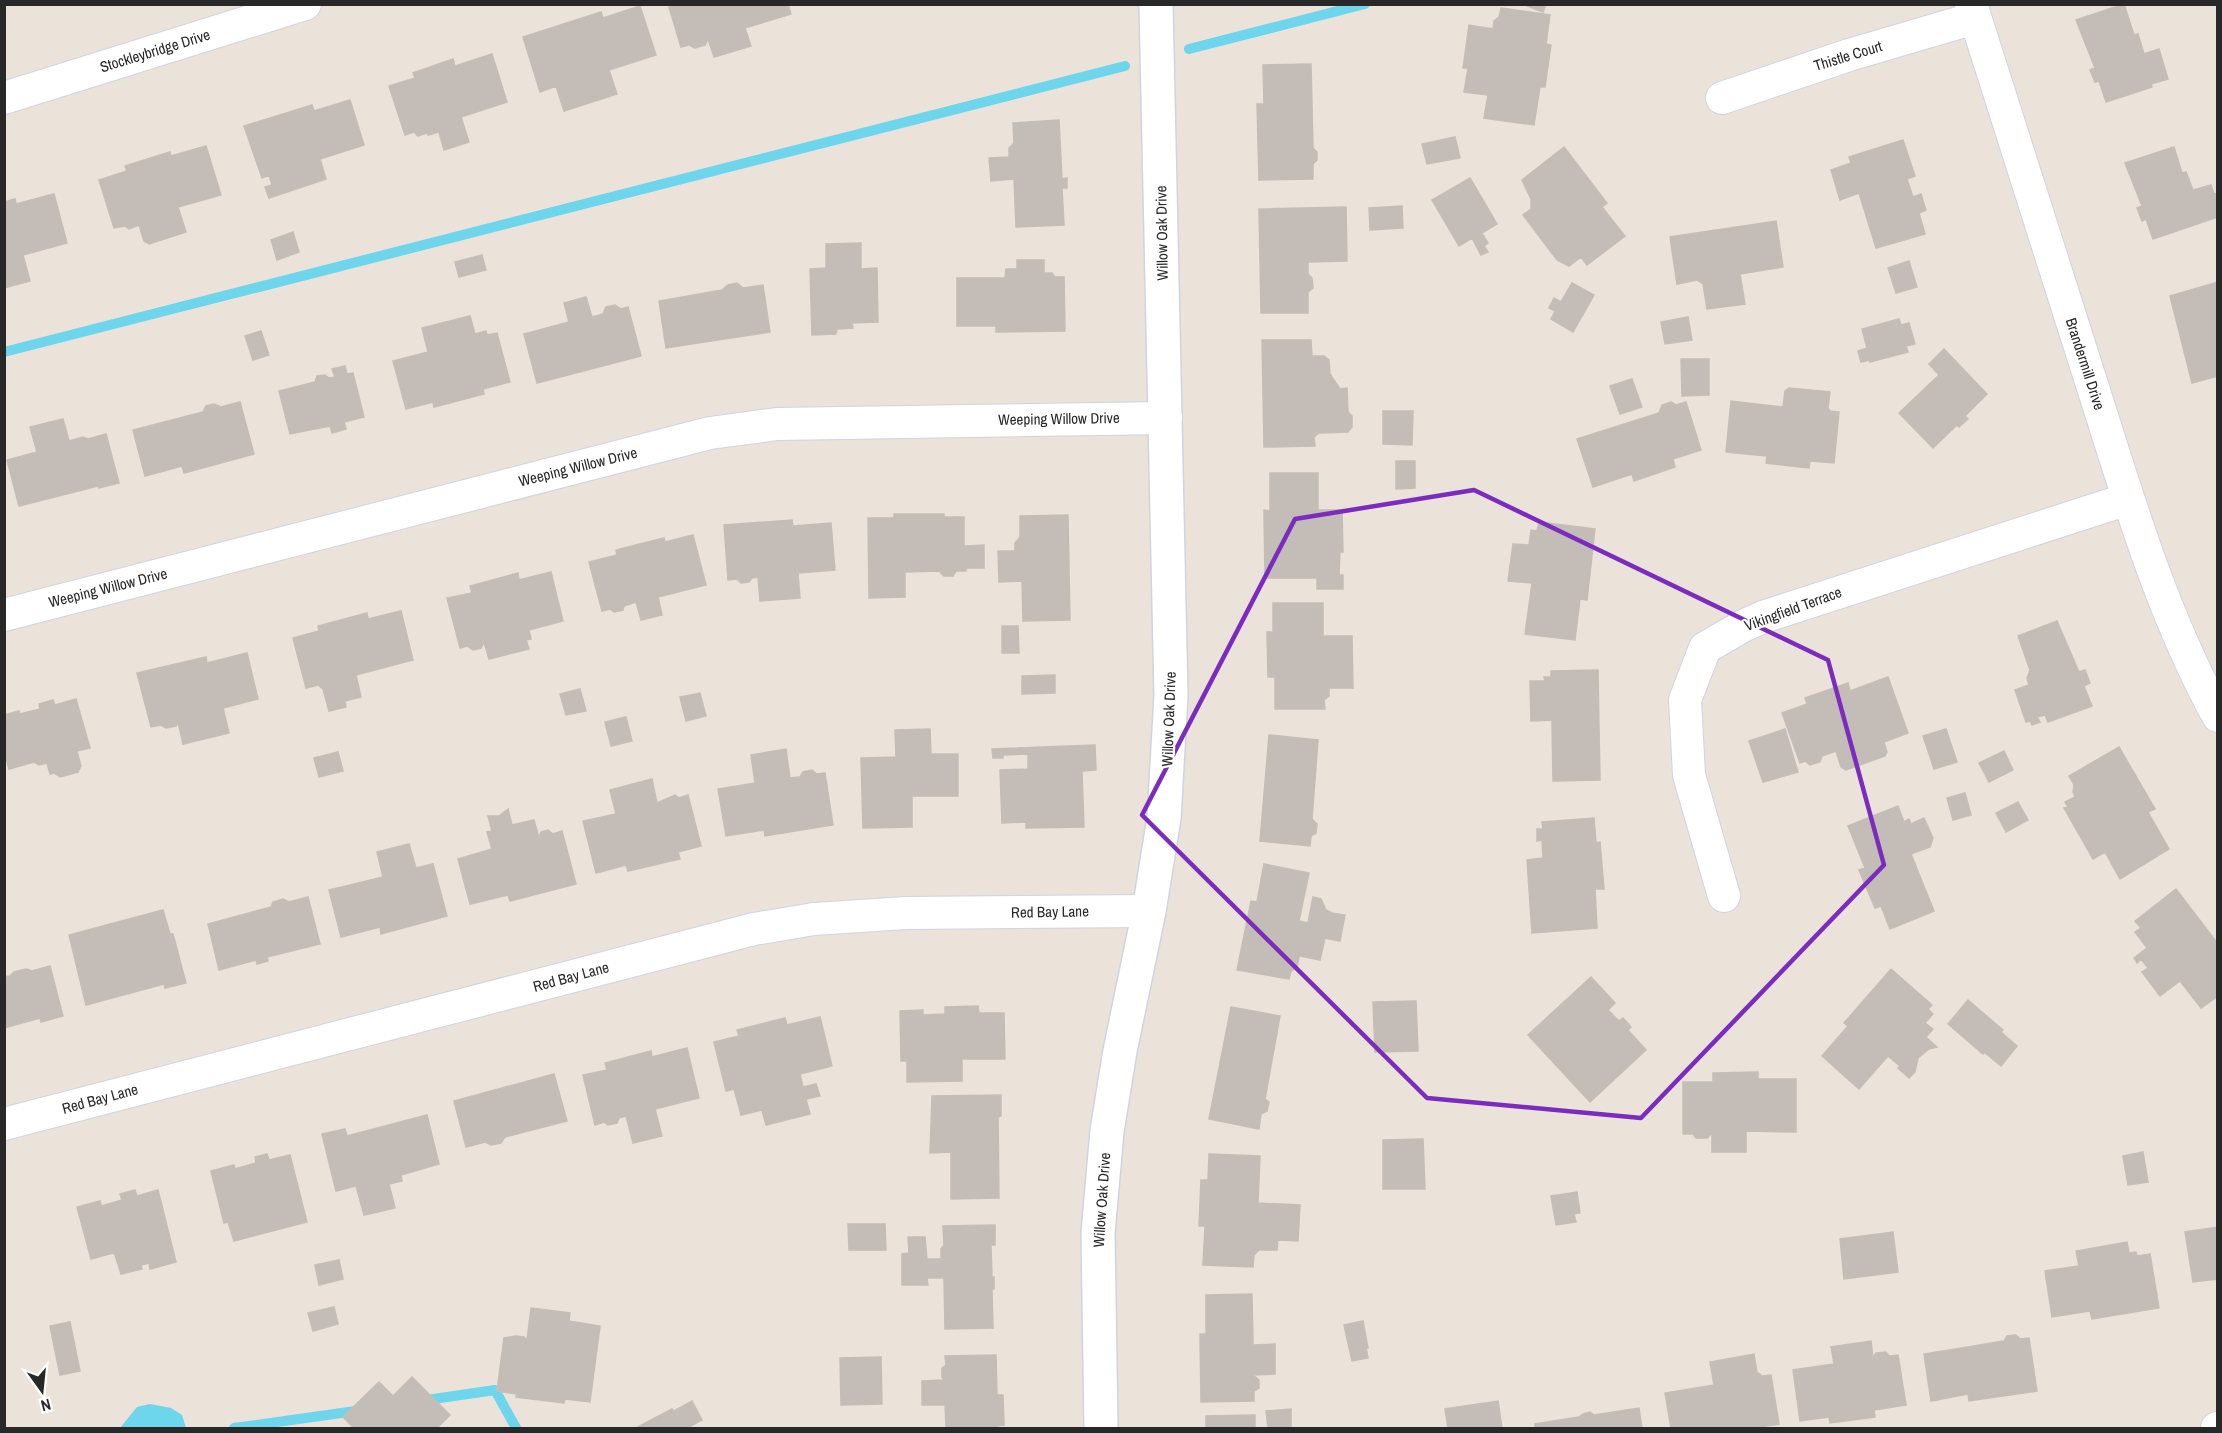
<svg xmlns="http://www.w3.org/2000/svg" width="2222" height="1433" viewBox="0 0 2222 1433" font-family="'Archivo Narrow',sans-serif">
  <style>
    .water { fill: #6dd5ec }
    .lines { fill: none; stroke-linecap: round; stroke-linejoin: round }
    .stream { stroke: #6dd5ec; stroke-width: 10 }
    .building { fill: #c3bcb7; stroke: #c6beb4; stroke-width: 1.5 }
    .street-casing { stroke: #cfd4e1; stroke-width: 34 }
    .secondary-casing { stroke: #cfd4e1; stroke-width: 36 }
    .street { stroke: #fff; stroke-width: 32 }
    .secondary { stroke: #fff; stroke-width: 33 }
    .marked { fill: none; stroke: #7b2cbf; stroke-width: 4.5; stroke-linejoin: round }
    .labels { text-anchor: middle; stroke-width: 4.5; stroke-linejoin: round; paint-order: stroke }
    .street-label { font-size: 15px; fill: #282828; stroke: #fff }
  </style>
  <rect width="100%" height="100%" fill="#ebe2da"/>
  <path class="water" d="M150,1404L171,1408L182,1415L186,1428H120L137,1407Z"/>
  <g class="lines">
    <path class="stream" d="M1189,49L1365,4
      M4,352L1125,66
      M420,1401L495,1390L516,1428
      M234,1428L363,1410"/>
  </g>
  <path class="building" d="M668,4H788L791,14L745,28L751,46L714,57L708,39L705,45L695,48L689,45L681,47Z
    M1522,4H1546L1543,12Z
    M2124,4L2134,35L2138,34L2144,54L2159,49L2168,79L2151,84L2152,87L2106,102L2099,81L2095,82L2090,70L2095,68L2076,20Z
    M640,6L656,55L609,70L617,94L564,111L556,86L540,92L523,37L601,12L603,18Z
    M1501,8L1550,15L1546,44L1551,45L1545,87H1540L1534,125L1484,118L1488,95L1464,92L1468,68H1463L1469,25L1493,29L1494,21L1499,17Z
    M492,54L507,102L461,117L469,142L444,150L439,132L428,135L427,133L418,136L414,132L405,135L389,86L415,78L413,73L453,59L455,66Z
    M1311,64L1313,148L1317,152V160L1313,164V179L1259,180L1257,104H1264L1263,65Z
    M350,100L364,145L320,159L326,179L269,198L265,187L272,185L269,175L262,178L244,126L312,105L314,111Z
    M1059,120L1062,179L1067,178V188H1062L1064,225L1016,227L1014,179L991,181L989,158L1009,157V148L1014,143L1013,123Z
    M1455,137L1460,158L1427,164L1422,144Z
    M1903,140L1915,176L1907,179L1913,197L1921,194L1926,210L1919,213L1925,234L1876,248L1859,193L1840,200L1831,170L1851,163L1849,157Z
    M206,146L221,195L178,207L186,232L149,244L144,241L139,225L129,229L125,226L114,228L99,180L127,171L125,166L170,152L171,156Z
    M1564,147L1607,203L1602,207L1625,236L1587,265L1581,257L1569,266L1557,260L1523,215L1531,209V199L1522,180Z
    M2174,147L2182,173L2186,172L2193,190L2211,185L2214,194L2218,193V217L2153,239L2146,219L2142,221L2137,208L2142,206L2125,163Z
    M1470,178L1497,224L1482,233L1488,243L1484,246L1488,252L1481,255L1472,238L1459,246L1432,200Z
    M54,194L67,243L23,255L30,281L4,288V202L15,199L16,204Z
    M1402,206L1403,228L1370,230L1369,208Z
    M1346,207L1347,261L1308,262V274L1312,278L1313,288L1308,292V313H1261L1259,209Z
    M1776,221L1783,267L1740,274L1745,304L1707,309L1703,284L1697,280L1677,284L1670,237Z
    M293,232L299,252L277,260L271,240Z
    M861,243V269L877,268L878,322L852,323L853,328L837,329L836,334L812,335L810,269L826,268V244Z
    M482,255L486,270L459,277L455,262Z
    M1017,260H1044V273H1052L1055,277H1064L1065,331L996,332V326H957V278H1005L1006,269H1017Z
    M1909,261L1917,287L1896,293L1888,268Z
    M2218,282V376L2192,383L2170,296Z
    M737,283L743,288L763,285L770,332L666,348L659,301L722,290L728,285Z
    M1572,283L1594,295L1573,332L1551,319L1555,311L1549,308L1554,298L1561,302Z
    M586,297L592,317L603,314L606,307L615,305L621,309L628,307L641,356L537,383L524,334L569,322L564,303Z
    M470,316L475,334L486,331L487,335L497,333L510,382L483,389L484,394L434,407L433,402L406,409L393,361L428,352L422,328Z
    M1688,317L1692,340L1665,344L1661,322Z
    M1899,319L1901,325L1909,323L1915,344L1906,346L1908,352L1870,362V360L1861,362L1858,351L1867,348L1862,329Z
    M261,331L269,355L253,360L245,336Z
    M1262,340H1311L1312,356H1324L1329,360L1330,374L1340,389L1347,388L1348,412L1352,416V427L1348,432L1319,433L1314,437L1315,446L1264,447Z
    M1944,349L1987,394L1965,416L1968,419L1959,427L1957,425L1933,448L1899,413L1939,375L1929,364Z
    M1681,359H1709V395L1682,396Z
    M345,366L347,374L353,373L364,417L344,422L346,429L332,433L330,426L290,434L279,391L315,382L317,376L325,375L329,378L335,377L332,369Z
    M1632,379L1642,407L1620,414L1610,386Z
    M1789,388L1830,392L1828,408L1830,411L1839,412L1834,463L1810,461L1809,468L1766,463L1767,456L1726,452L1731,401L1783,407L1785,391Z
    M240,402L254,454L184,473L182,466L145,476L133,430L203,412L206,406L214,404L221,407Z
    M1671,402L1676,405L1686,402L1701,450L1673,459L1675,467L1634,481L1632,474L1593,487L1577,439L1659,413L1662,405Z
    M1383,411H1413L1412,445L1383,444Z
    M63,419L69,441L83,437L88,439L106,434L119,483L99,488L98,486L19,506L7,460L37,452L30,427Z
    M1396,461H1415V488L1396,489Z
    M1270,473H1318V510H1342L1343,552H1340L1339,575H1343V589H1317V578H1265L1264,510L1270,511Z
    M894,514H944V517H964V546L984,545V568H966V571H956L953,576H944L939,571L905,572V597L869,598L868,518H894Z
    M1068,515L1070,620L1023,621L1022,581L999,582L998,551H1015V543L1020,537V516Z
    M792,520L793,526L831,523L835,570L798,573L800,598L760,601L758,577L752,578L749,582L741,583L737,579L728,580L724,525Z
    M1539,522L1595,529L1587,600L1580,599L1575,640L1525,634L1532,583L1508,581L1513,544L1529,545L1531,530L1537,531Z
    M693,535L706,585L658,597L662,615L641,620L636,602L624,606L623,610L614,612L610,609L602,611L589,562L617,555L616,550L664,538L665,542Z
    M551,572L563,621L529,630L531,639L526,640L529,649L489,659L484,642L481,648L473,650L467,646L460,648L447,598L472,593L470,586L518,573L519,580Z
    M1273,603H1323V636H1352L1353,688H1329V696L1324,700L1325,709H1275V677H1268L1267,632H1273Z
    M401,611L413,660L356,675L361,697L345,701L346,707L329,711L323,689L318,685L306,688L293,638L319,631L318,626L367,613L368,619Z
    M2057,621L2079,672L2085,670L2090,683L2084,686L2092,706L2048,722L2045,715L2037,717L2040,722L2032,725L2030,721L2026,722L2015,690L2029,685L2027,678L2030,670L2018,636Z
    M1002,626H1018L1019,653H1002Z
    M247,653L258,699L223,708L229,733L183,744L178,722L176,726L166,728L161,725L151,727L137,673L206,657L207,663Z
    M1598,670L1600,780L1553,781L1552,720L1531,721L1530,681H1545L1544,677H1551V671Z
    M1055,675V693L1022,694V676Z
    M1888,677L1908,733L1884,742L1887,752L1885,756L1846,770L1841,767L1836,751L1822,756L1820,762L1810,765L1805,761L1800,763L1782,713L1807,704L1805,698L1848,683L1850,691Z
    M580,689L586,711L566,715L560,694Z
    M700,693L706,716L686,721L680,697Z
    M76,699L90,748L77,751L81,766L78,772L60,777L54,773L50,774L47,763L39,765L34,762L9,769L4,751V715L19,711L20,714L40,709L39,704L53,700L55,705Z
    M626,717L632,741L611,746L605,722Z
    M930,729L931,754H958V796H912V827L863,828L861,758L896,757L895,730Z
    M1785,729L1798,772L1763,782L1749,741Z
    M1946,729L1957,762L1934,769L1923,736Z
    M1269,735L1318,740L1312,819L1317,824L1316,833L1311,836L1310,846L1260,841Z
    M1095,745L1096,770L1082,771L1084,827L1026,828V822L1002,823L1000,770L1028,769V754L1003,755V758H993L992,749Z
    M2119,747L2155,809L2148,812L2169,849L2120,879L2105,852L2093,859L2064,808L2068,807L2065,802L2075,797L2073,792L2074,785L2069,776Z
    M786,749L790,778L800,777L803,772L812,770L817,774L825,773L833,825L765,836L764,830L726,836L718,789L755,783L751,755Z
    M2004,751L2013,770L1989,782L1979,763Z
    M338,752L343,771L319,777L314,758Z
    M652,779L657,803L675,795L679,798L688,795L701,846L678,852L680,859L628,871L626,865L596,873L583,821L616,814L610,790Z
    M1965,793L1971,815L1953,820L1947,798Z
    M2018,802L2028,820L2006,832L1996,813Z
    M1898,806L1904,822L1909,819L1911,824L1924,818L1933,838L1930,847L1911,854L1934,911L1890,929L1881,906L1875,908L1859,870L1865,868L1848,826Z
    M508,809L512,825L534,820L539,838L541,832L548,830L553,834L562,831L576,884L510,901L508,895L470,904L458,859L492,849L487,832L492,831L488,816H499Z
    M1594,818L1596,843L1600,842L1604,889H1595L1597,928L1532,933L1527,860L1543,858L1542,840L1537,841V829H1543L1542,822Z
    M409,844L416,868L433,864L447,916L381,934L380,927L341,937L329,890L383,877L377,852Z
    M1264,864L1309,873L1299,921L1308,923L1313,897L1321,899L1326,910L1332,913L1345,915L1340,941L1325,938L1320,960L1296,955L1299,957L1297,968L1291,971L1289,979L1237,970L1251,901L1257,902Z
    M2176,889L2218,944V996L2201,1008L2180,981L2160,996L2142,972L2148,968L2141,959L2137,963L2134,958L2147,948L2135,932L2141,928L2135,921Z
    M308,897L320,944L267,957L268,961L257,964L256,960L219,970L208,924L271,907L273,902L283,899L289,902Z
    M163,910L170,934H173L186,983L165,988L164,984L86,1005L69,935Z
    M50,966L63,1016L41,1022L40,1018L4,1028V977L10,976L14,972L26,969L32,971Z
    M1891,969L1932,1005L1928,1009L1933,1014L1925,1023L1933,1029L1926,1037L1937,1047L1929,1049L1918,1058L1915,1072L1909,1078L1898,1068L1900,1066L1888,1056L1859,1089L1822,1056L1848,1026L1844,1023Z
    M1591,977L1615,1003L1608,1010L1619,1021L1623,1018L1631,1027L1628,1030L1646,1050L1590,1102L1528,1035Z
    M1968,1000L2003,1030L2001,1032L2017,1046L2001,1066L1984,1052L1983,1054L1948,1024Z
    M1416,1001L1418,1051L1375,1052L1373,1002Z
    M978,1006L979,1013H1004L1005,1059H962V1081L907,1082V1061H901L900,1011L923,1010V1015L945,1014V1007Z
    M1231,1007L1280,1016L1265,1099L1269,1102L1267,1111L1261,1114L1259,1129L1209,1119Z
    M820,1017L832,1066L800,1074L803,1087L816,1084L820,1096L806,1099L810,1114L766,1125L762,1110L741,1115L734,1089L726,1091L714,1042L739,1036L737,1030L785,1018L787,1025Z
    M687,1048L699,1098L655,1109L662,1136L633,1143L626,1116L619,1118L617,1123L608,1125L604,1122L595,1125L583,1075L607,1070L605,1063L651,1051L652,1057Z
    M1758,1072V1079H1796V1132L1746,1131V1152H1712V1133L1707,1138H1696L1693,1134H1683V1082H1713V1073Z
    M554,1074L567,1121L505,1137L501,1143L491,1145L485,1142L466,1147L454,1101Z
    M1001,1095V1116L998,1117L999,1198L951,1199V1152L930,1153L932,1096Z
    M427,1115L439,1164L401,1175L402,1181L389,1184L395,1208L364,1215L356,1186L336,1191L322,1134L345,1129L347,1136Z
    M1423,1139L1425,1189H1383V1140Z
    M2143,1152L2148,1182L2128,1185L2123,1156Z
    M267,1154L269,1160L290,1155L307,1222L234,1241L228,1222L224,1223L211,1171L234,1165L235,1169L256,1163L255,1157Z
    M1209,1154L1260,1156L1258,1203L1300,1205L1298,1241L1278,1240L1277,1250H1259L1254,1255L1253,1267L1203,1265L1205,1226H1199L1201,1180H1208Z
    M135,1190L137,1196L158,1190L176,1262L150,1269L149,1263L141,1265L142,1269L121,1274L115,1255L113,1253L91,1259L77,1207L100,1201L101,1206L122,1200L120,1194Z
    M1577,1192L1580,1213L1574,1214L1576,1222L1556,1225L1551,1196Z
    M848,1224H885L886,1250H849Z
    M995,1225V1245H991L992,1277H994V1289H992L993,1328L945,1329L944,1278H927L928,1285H902V1254L909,1253L908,1237H925L927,1259H941V1249L944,1245L943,1226Z
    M2218,1227V1279L2193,1282L2185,1232Z
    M1893,1232L1898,1272L1844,1279L1840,1239Z
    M2127,1242L2129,1253L2136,1252L2137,1256L2150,1254L2159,1308L2092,1319L2090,1311L2052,1317L2045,1271L2079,1266L2076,1251Z
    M339,1260L343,1279L319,1285L315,1265Z
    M1252,1294L1253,1345L1275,1344V1374L1253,1375L1259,1380V1388L1254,1391V1401L1201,1402L1200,1334H1206V1295Z
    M334,1307L338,1324L313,1331L308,1313Z
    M531,1308L570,1313L569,1321L600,1326L590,1402L565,1399L564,1403L516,1397L517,1394L497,1391L504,1338L516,1336L524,1337L527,1340Z
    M1363,1321L1368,1348H1366L1368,1358L1352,1361L1344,1325Z
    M70,1322L80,1371L60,1375L50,1326Z
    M2016,1335L2020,1339L2029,1338L2037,1391L1969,1401L1968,1394L1931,1401L1924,1354L2004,1341L2007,1336Z
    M1871,1341L1873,1358L1876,1353L1886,1352L1889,1356L1898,1355L1906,1405L1874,1410L1875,1417L1830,1423L1829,1417L1800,1421L1793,1370L1834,1364L1831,1347Z
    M1754,1354L1757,1372L1762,1376L1771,1375L1779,1424L1753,1428H1671L1665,1393L1714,1385L1710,1362Z
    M996,1355L997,1395H1003L1004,1425L997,1426V1428H946L945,1405H922V1381L944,1380L942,1377V1368L946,1365L945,1356Z
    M881,1357L882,1404L841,1405L840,1358Z
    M412,1377L450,1415L437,1428H354L343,1417L379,1382L393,1396Z
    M692,1401L702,1420L687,1428H636L672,1409L674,1411Z
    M1498,1401L1502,1428H1448L1445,1409Z
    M1639,1408L1642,1428H1535V1424L1579,1417L1583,1414L1590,1412L1594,1415Z
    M1291,1409V1428H1268L1266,1411Z
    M1255,1415V1428H1206V1416Z"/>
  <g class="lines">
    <g class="street-casing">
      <path id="street" d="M1971,4C2013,134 2054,264 2095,394C2130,504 2162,614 2218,716
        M4,98L305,4
        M1722,98L1849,55L1975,18
        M4,615L710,433L777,424L1166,418
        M1724,896L1689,775L1685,700L1705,648L1743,626L1763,617L2128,499
        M4,1124L754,929L814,919L906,913L1149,911
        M2217,1428H2218"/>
    </g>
    <g class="secondary-casing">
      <path id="secondary" d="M1101,1428L1098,1233L1107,1131L1120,1051L1149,911L1164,818L1171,696L1156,4"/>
    </g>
    <use href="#street" class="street"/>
    <use href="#secondary" class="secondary"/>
  </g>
  <path class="marked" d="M1474,490L1828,660L1884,865L1641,1118L1427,1098L1142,815L1295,519Z"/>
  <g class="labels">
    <g class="street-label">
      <text transform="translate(155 51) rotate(-17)" y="5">Stockleybridge Drive</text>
      <text transform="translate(1848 56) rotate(-17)" y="5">Thistle Court</text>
      <text transform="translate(1162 233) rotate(-91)" y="5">Willow Oak Drive</text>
      <text transform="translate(2085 364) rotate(72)" y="5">Brandermill Drive</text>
      <text transform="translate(1059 419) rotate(-1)" y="5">Weeping Willow Drive</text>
      <text transform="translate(578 467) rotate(-14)" y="5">Weeping Willow Drive</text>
      <text transform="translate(108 588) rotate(-14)" y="5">Weeping Willow Drive</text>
      <text transform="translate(1793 609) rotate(-20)" y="5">Vikingfield Terrace</text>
      <text transform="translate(1169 719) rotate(-88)" y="5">Willow Oak Drive</text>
      <text transform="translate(1050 912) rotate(-1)" y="5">Red Bay Lane</text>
      <text transform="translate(571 977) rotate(-15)" y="5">Red Bay Lane</text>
      <text transform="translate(100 1099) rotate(-15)" y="5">Red Bay Lane</text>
      <text transform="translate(1102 1200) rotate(-86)" y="5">Willow Oak Drive</text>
    </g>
  </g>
  <rect width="2222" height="1433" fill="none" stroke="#282828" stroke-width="12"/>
  <g transform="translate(42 1391) rotate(165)" stroke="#ffffff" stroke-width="4.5" paint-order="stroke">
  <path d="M0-4.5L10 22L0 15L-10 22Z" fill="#282828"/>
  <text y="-9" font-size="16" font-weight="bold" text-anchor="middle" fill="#282828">N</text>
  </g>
</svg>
